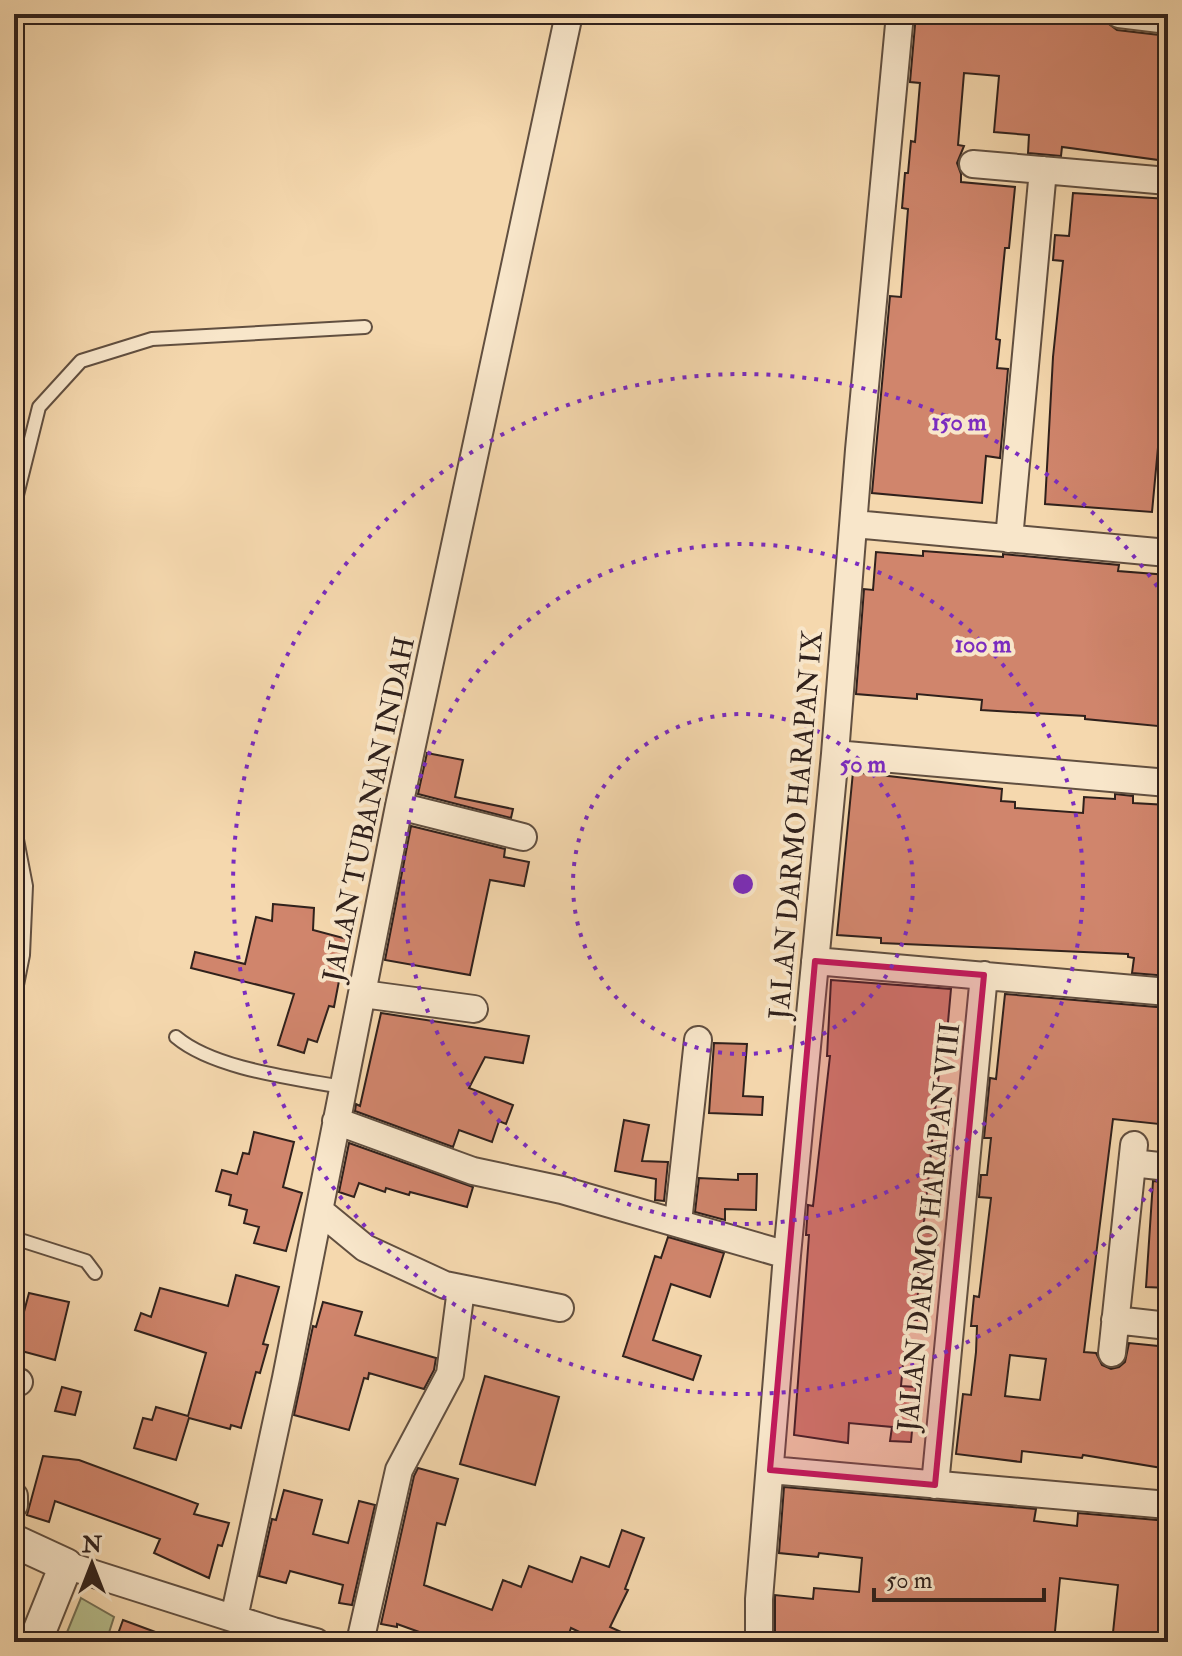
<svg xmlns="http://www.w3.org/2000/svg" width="1182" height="1656" viewBox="0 0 1182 1656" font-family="'IM FELL Double Pica',serif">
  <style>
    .green { fill: #b7bf8e; stroke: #747055; stroke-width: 2 }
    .building { fill: #d0856c; stroke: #30211c; stroke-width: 2; fill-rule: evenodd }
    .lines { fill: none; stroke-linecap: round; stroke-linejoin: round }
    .service-casing { stroke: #614f40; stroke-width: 16 }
    .minor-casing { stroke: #614f40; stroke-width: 30 }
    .tertiary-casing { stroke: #614f40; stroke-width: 36 }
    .service { stroke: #f8e6ca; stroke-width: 12 }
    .minor { stroke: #f8e6ca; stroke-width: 26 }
    .tertiary { stroke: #f8e6ca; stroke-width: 32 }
    .marked { fill: #c2185b; fill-opacity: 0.2; stroke: #c2185b; stroke-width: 6; stroke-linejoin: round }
    .ring { fill: none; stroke: #7b2cbf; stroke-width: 4; stroke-dasharray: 4 8 }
    .labels { text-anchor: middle; stroke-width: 8; stroke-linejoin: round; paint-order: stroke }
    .street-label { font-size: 28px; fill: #30211c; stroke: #f8e6ca }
    .centre { fill: #7b2cbf; stroke: #f8e6ca; stroke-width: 4 }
    .ring-label { font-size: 24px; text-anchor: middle; font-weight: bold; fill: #7b2cbf; stroke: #f8e6ca; stroke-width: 8; stroke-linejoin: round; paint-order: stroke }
  </style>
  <rect width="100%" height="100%" fill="#f5d8ae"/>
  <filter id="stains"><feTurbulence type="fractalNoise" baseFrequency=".0025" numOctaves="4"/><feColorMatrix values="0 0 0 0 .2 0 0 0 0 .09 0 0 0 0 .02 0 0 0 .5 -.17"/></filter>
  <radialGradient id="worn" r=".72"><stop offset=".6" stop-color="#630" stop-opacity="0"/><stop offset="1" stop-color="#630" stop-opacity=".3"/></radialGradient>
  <path class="green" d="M81,1598L114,1617L106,1642H63Z"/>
  <path class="building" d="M916,14L1015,24L1016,22L1046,24V20L1078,23V19L1105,21L1117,30L1168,36L1166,161L1062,147L1061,156L1028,153L1029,135L994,132L999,76L964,73L958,145L964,146L957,163L961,174V182L1015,187L1009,248H1005L996,339L1000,340L997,368L1008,369L1000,458L986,456L982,503L872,493L890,296L901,297L908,209L902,208L905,173H908L911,141L915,142L920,83L910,82Z
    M1073,193L1168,199V340L1152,512L1045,504L1053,357L1063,261L1053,260L1055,235L1069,236Z
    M923,551L1003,557V554L1119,565L1118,571L1168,575V727L1085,719V716L981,710L982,700L917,694V699L856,694L864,589L873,590L876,552L923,556Z
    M427,753L463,760L455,797L513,809L511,818L418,794Z
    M853,772L1002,789L1001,801L1015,802V808L1083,813L1084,797L1115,799V794L1133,796V803L1168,805V881L1162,962H1168V976L1132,973L1134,958L1128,957V954L881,943V938L837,935Z
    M411,826L505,849L504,857L529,862L524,886L490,880L470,975L385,960Z
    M273,904L314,908L313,930L347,939L334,1007L329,1006L317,1042L308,1039L304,1053L278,1045L294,994L191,968L195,952L245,964L256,917L272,921Z
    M831,980L951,989L947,1033H943L923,1232L938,1234L936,1260L919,1258L917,1320H907L901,1386L916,1387L911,1442L890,1441L892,1427L849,1423L848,1443L794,1435L809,1235H806L808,1205L813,1206L830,1056H827Z
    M1005,994L1168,1008V1125L1113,1119L1084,1352L1096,1353L1102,1365L1111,1369L1119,1367L1125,1362L1129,1343L1168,1347V1469L1083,1455L1082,1458L1022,1451L1021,1462L956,1454L963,1394L971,1395L976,1352L977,1326H971L974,1296L979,1297L991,1198L979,1197L981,1175H987L991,1138H984L990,1078L996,1079ZM1010,1355L1046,1359L1040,1400L1005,1396Z
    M381,1013L529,1036L523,1063L485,1057L469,1088L513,1105L506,1124L499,1121L492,1142L459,1130L453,1147L355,1111L356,1104L360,1106Z
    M714,1043L747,1044L743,1096L763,1097L762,1115L709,1113Z
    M624,1120L649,1125L642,1161L668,1162L664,1201L655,1200L656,1179L615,1171Z
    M254,1132L294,1142L283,1187L302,1193L286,1251L254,1243L259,1227L244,1223L247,1210L229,1205L231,1195L216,1191L222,1170L237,1174L243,1153L249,1154Z
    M349,1143L473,1187L467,1207L410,1192L409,1195L386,1188L385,1192L359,1183L354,1197L339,1192Z
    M738,1174H757L756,1210L725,1209V1220L695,1212L699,1178L738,1180Z
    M1153,1181L1168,1183V1288L1146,1287Z
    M668,1237L724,1253L710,1297L671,1284L653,1340L701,1356L693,1380L623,1356L655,1256L661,1258Z
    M236,1275L279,1287L263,1344L268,1345L260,1373L256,1372L241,1428L231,1425L230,1429L189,1418L176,1460L134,1448L143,1418L152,1420L156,1407L188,1416L206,1353L135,1330L141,1313L151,1317L160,1288L228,1306Z
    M29,1293L69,1302L55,1360L14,1349Z
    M323,1302L362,1312L355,1335L436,1358L434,1370L424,1389L369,1373L368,1379L364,1378L349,1430L294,1415L313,1326L316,1327Z
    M485,1376L559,1397L535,1485L460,1464Z
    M62,1387L81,1392L75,1415L55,1411Z
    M43,1456L79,1460L198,1504L194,1514L229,1523L222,1546L218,1545L209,1578L154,1553L160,1539L55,1501L49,1522L27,1515Z
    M418,1468L458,1479L445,1525L437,1523L424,1585L492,1610L503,1580L521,1587L529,1566L572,1582L581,1557L609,1567L622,1530L644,1538L625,1589L628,1590L610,1627L643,1642H600L571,1628L566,1642H447L397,1624V1627L381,1624L414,1476Z
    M784,1487L1036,1509L1034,1521L1077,1526L1078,1513L1168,1521V1635L1159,1634V1642H1112L1118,1585L1060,1578L1054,1642L775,1640V1595L813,1599L814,1588L859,1592L862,1558L819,1553L818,1557L779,1553Z
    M284,1490L322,1500L313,1534L348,1543L359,1501L375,1505L352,1605L339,1603L343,1585L290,1571L286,1583L259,1576L272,1519L276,1520Z
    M123,1620L177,1640V1642H115Z"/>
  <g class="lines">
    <g class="service-casing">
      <path id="service" d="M14,507L39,407L81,361L152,339L365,327
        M14,824L26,886L23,955L14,1000
        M176,1037C214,1069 293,1078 342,1087
        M14,1238L86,1261L95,1273"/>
    </g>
    <g class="minor-casing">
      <path id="minor" d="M1119,14L1168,20
        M973,164L1168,181
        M854,524L1168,553
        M1009,539L1043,170
        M835,754L1168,783
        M399,806L523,837
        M815,961L1168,992
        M363,994L474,1009
        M336,1121L473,1171L562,1190L787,1255
        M1132,1163L1168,1167
        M320,1211L365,1248L445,1285L560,1308
        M678,1222L698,1040
        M1115,1320L1168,1326
        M1112,1353L1134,1145
        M14,1380L19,1382
        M770,1470L1168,1505
        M935,1485L984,975
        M14,1496V1505
        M66,1565L273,1631L316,1642
        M234,1618L286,1378L399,806L569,14
        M360,1642L399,1470L450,1374L461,1289
        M759,1642V1599L787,1255L835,754L859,450L900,14"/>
    </g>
    <g class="tertiary-casing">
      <path id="tertiary" d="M14,1541L66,1565L35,1642"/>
    </g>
    <use href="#service" class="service"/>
    <use href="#minor" class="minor"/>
    <use href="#tertiary" class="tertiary"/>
  </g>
  <path class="marked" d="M815,961L984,975L935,1485L770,1470Z"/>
  <g class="ring">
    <circle cx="743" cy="884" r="170"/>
    <circle cx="743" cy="884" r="340"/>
    <path d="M1166 1169A510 510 0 1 1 1166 599"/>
  </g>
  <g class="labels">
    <g class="street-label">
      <text transform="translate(368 809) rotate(-78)" y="10">JALAN TUBANAN INDAH</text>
      <text transform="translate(795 825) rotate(-85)" y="10">JALAN DARMO HARAPAN IX</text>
      <text transform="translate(928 1227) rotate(-84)" y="10">JALAN DARMO HARAPAN VIII</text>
    </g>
  </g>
  <circle cx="743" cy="884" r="12" class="centre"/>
  <g class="ring-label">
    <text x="959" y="430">150 m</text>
    <text x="983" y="652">100 m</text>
    <text x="863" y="772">50 m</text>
  </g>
  <rect width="1182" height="1656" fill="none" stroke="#f5d8ae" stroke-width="48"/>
  <rect x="16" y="16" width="1150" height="1624" fill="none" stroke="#30211c" stroke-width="4"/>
  <rect x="24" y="24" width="1134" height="1608" fill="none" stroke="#30211c" stroke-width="2"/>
  <g transform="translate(92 1564)" stroke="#f8e6ca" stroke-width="6" paint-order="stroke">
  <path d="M0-6L14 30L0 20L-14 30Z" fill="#30211c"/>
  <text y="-12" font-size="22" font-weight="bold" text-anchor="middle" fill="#30211c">N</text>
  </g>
  <path d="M874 1588v12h170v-12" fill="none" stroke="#30211c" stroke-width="4"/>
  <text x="886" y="1588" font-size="24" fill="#30211c" stroke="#f8e6ca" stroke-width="6" paint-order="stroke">50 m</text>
  <rect width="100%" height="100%" filter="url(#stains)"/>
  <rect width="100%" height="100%" fill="url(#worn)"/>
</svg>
